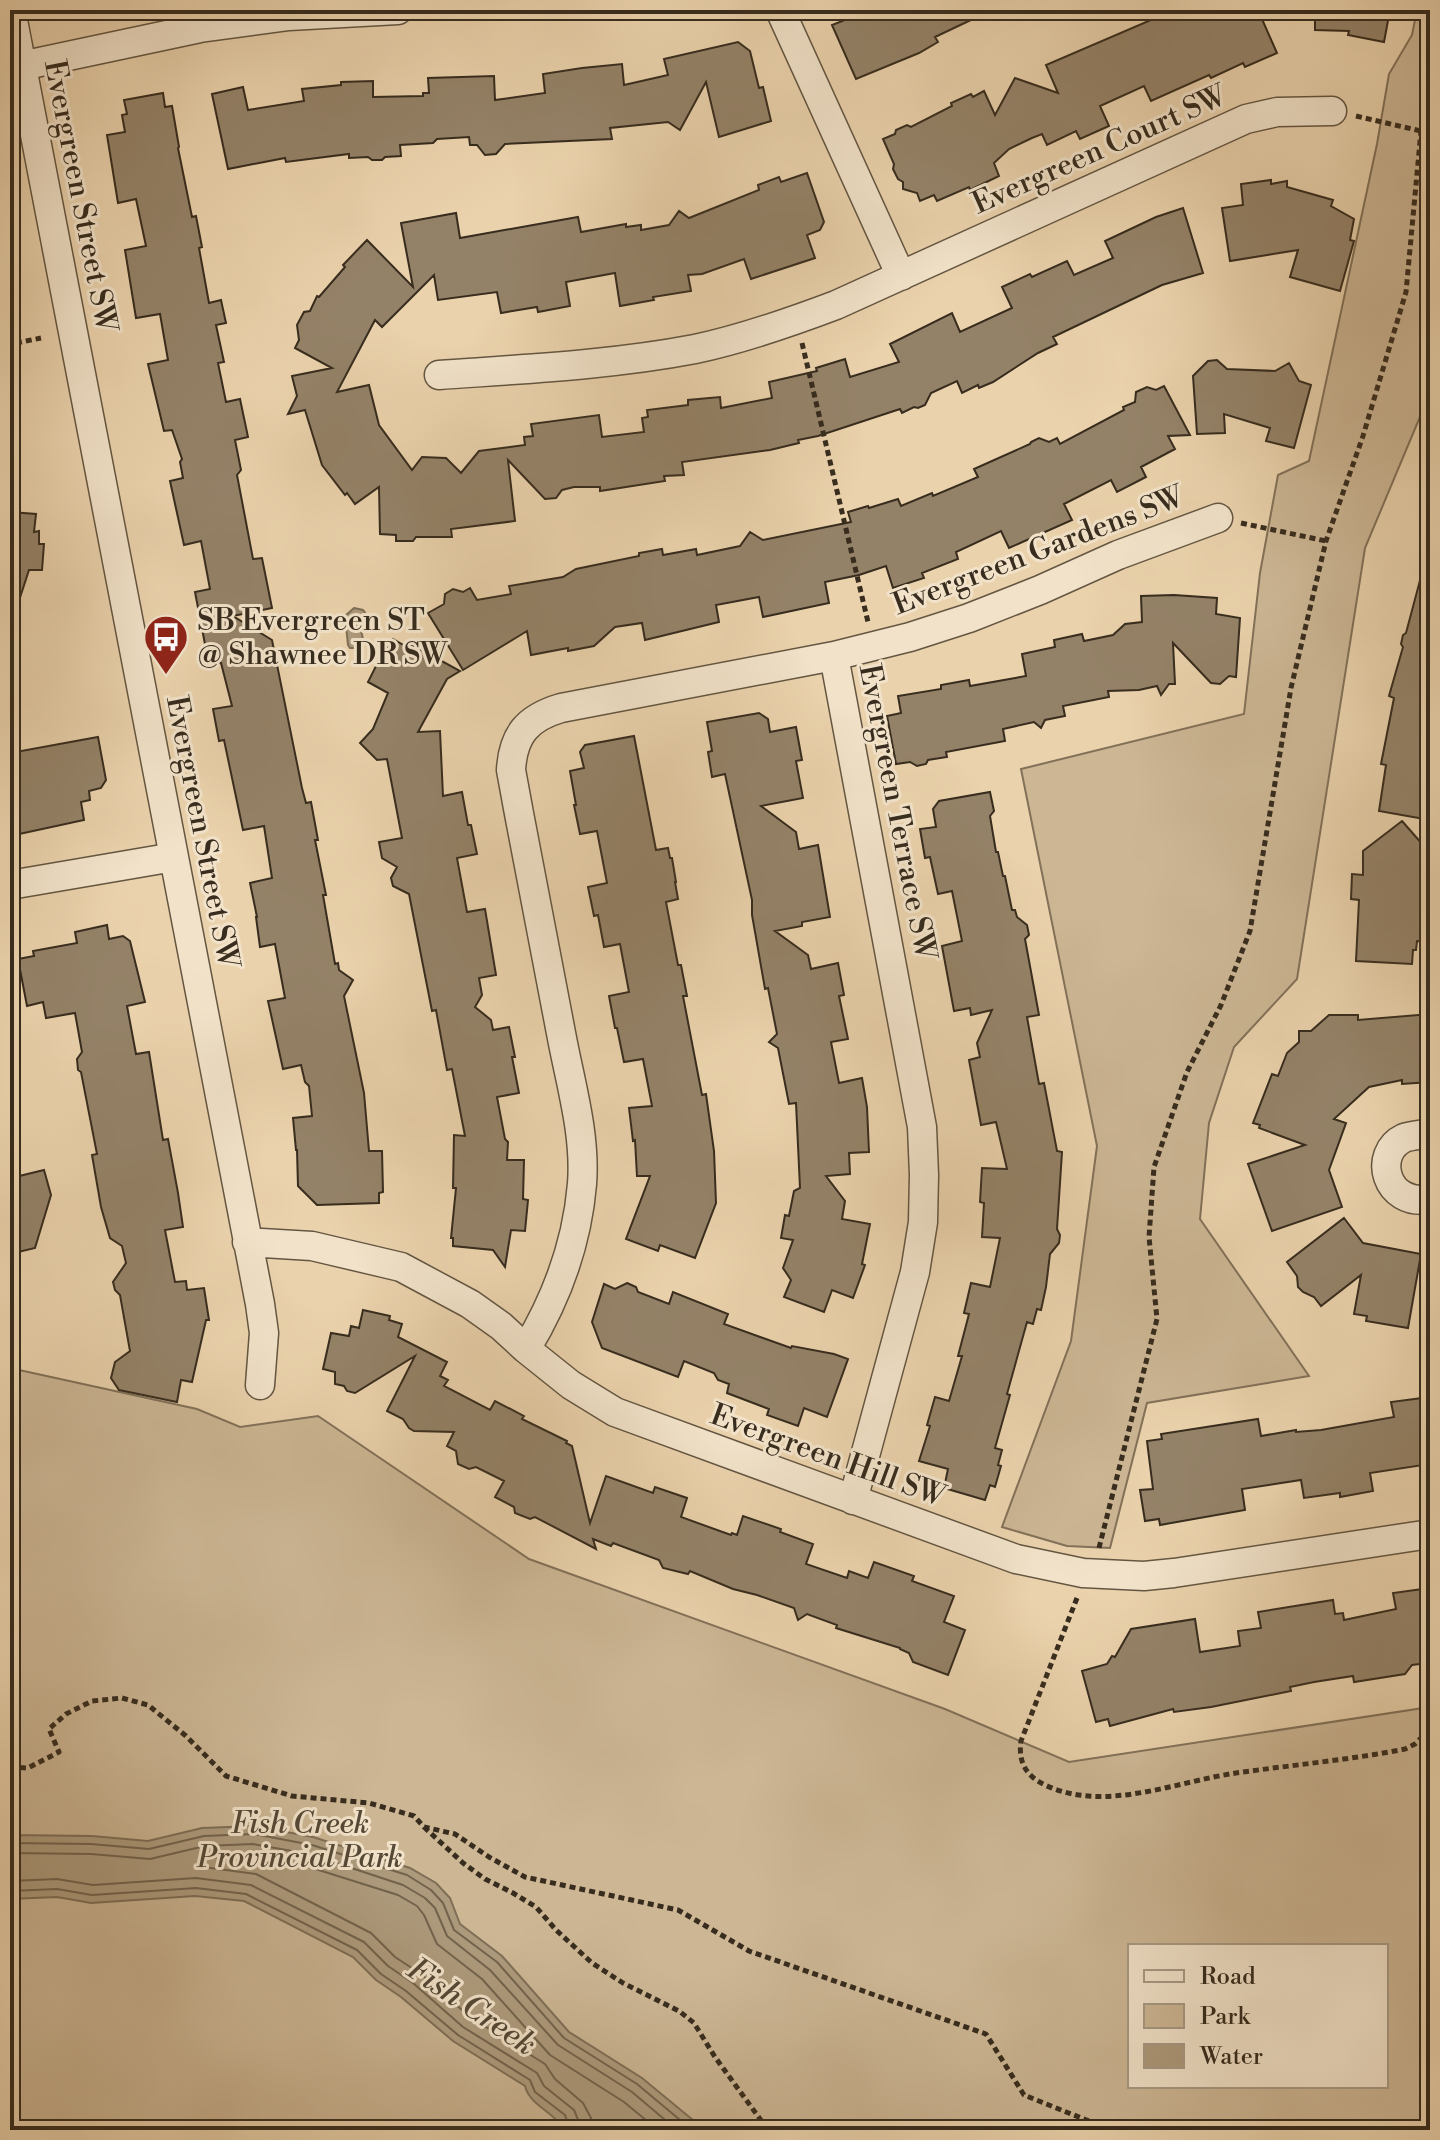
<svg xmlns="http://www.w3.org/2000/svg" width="1440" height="2140" viewBox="0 0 1440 2140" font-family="'Libre Bodoni',serif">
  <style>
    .green { fill: #ccb694; stroke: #827159; stroke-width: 2; fill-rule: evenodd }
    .water { fill: #ad9a7c; stroke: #7e6e56; stroke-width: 2 }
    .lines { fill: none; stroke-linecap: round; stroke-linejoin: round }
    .shore { stroke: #72634d; stroke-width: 2 }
    .building { fill: #948268; stroke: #372c1e; stroke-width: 2 }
    .minor-casing { stroke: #645642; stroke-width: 31 }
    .path { stroke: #372c1e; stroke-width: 5; stroke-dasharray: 6 4; stroke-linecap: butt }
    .minor { stroke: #f1e2c9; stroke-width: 28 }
    .labels { text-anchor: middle; stroke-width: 6; stroke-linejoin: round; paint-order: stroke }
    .street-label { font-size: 30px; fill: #372c1e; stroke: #f1e2c9 }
    .poi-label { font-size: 30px; fill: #372c1e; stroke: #f1e2c9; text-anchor: start }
    .park-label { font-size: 30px; font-style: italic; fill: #554836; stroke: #f1e2c9 }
    .water-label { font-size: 32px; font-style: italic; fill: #544836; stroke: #f1e2c9 }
  </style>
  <rect width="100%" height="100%" fill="#ead2ac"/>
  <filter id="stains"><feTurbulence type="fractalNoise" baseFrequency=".0025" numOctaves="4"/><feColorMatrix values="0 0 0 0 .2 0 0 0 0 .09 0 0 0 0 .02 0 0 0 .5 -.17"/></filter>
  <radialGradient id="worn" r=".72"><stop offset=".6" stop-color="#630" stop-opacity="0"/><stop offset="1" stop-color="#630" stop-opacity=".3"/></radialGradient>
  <path class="green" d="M1417,10H1430V393L1365,548L1297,979L1234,1047L1209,1123L1200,1219L1309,1376L1147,1403L1110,1548L1067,1546L1002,1527L1071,1341L1097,1146L1021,769L1244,714L1260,573L1278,475L1309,461L1377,144L1389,74L1412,35Z
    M10,1368L197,1409L240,1427L318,1416L529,1559L945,1709L1069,1762L1430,1707V2130H10ZM1130,1946H1386V2086H1130Z"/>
  <path class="water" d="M354,608L363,610C369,617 367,625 361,631C363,638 364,641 361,648H350L348,645L345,616Z
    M254,1826L313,1837L410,1868L436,1883L450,1898L460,1924L502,1956L569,2032L642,2078L705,2130H564C555,2112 530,2106 525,2086L453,2041L401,1997L376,1980L353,1957L244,1901L195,1896L91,1903L57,1897L10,1899V1835L92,1836L148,1841L202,1828Z"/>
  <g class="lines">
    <path class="shore" d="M10,1843L91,1844L149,1849L204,1836L254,1834L312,1845L407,1875L431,1890L443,1903L454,1930L497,1962L564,2038L637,2084L692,2130
      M10,1853L91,1854L150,1859L205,1846L253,1844L309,1854L403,1885L425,1898L435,1908L447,1936L490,1970L558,2045L632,2092L677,2130
      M10,1881L57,1879L93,1885L196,1878L251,1885L364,1942L388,1966L413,1983L463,2027L537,2073L544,2086L574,2110L579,2122L580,2130
      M10,1891L57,1889L92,1895L196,1888L246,1894L357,1950L381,1974L406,1991L458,2035L530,2080L535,2092L565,2115L570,2130
      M592,2130L591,2118L583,2103L555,2079L545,2064L470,2017L421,1974L395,1957L371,1933L256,1874L203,1867L200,1865V1861L207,1858L252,1856L306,1866L398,1895L417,1906L424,1915L437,1944L482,1979L550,2055L624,2102L658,2130"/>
  </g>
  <path class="building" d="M846,10H992L935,37L938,42L919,53L856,79L832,25L850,18Z
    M1155,10H1258L1277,53L1245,67L1243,63L1211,78L1209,75L1151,101L1144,86L1100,106L1109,126L1080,139L1076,131L1047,145L1042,134L1032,138L1009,149L994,163L999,176L970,190L969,187L937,201L934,195L920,201L917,193L903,189V182L898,179L893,169L894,164L883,139L895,134L896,130L907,125L911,127L952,106L951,103L971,94L973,97L984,91L995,115L1015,78L1058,93L1046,65L1158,17Z
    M1315,10H1390L1384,42L1348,35L1349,31L1315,30Z
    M738,42L750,51L759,88L763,87L771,121L719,137L706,82L680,130L668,122L610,128L612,139L505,144L496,154L485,155L477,145H470L469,137L437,139L433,143L400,145L401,156L385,157L382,160H372L368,157L349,158V154L286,162L285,158L228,169L212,94L243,87L248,110L304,101L302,89L341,85V82L373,81V97L423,96V93H429L428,78L494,76L495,100L545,93L543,74L582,68L622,64L624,85L668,75L664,59Z
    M163,93L165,107L172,106L179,147L178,148L192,217L196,216L202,247L199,248L209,303L221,300L226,323L216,325L224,362L218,363L226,402L240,399L248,437L235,440L241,470L237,475L253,559L262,558L272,608L233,616L272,640L302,788L306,803L311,802L318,840H315L326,895H323L335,964L338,963L339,970L353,980L344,996L364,1093L369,1151H382L383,1192L379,1193V1203L317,1205L298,1186L297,1150H296L293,1118L312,1116L309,1086L305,1082L301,1065L283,1069L268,1001L285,998L275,944L260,947L256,917H257L250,883L272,878L264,826L243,830L224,740L219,741L213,709L232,706L221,663L209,665L195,592L210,589L201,541L184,545L170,481L183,478L180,462L182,459L172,430L164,431L148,364L168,360L160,314L136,318L125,250L146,246L136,199L118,203L107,135L125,132L122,115L127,114L124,100Z
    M807,173L824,222L820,230L807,235L815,258L751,279L744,259L702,274L688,275L691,291L653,297L654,300L620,306L615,273L566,282L570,306L538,312L537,307L501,313L497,292L438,300L434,275L382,327L375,320L337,392L369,385L379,425L412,470L422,457L446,458L461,473L479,451L525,445L524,437L533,436L531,424L599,415L602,437L644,432L642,418L648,417L647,410L688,405V400L720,397L721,408L772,398L769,382L817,371L816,368L845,359L850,377L899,362L890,344L952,313L960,332L1012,308L1002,287L1030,274L1032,277L1067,261L1074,275L1113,258L1105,241L1156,217L1183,208L1203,273L1162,285L1053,337L1057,344L1038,353L993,382L979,388L978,385L962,393L957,381L931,393L925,405L918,408L914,407L902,413L900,409L818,436L798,440L799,443L770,450L682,462L684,475L664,476L665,481L600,491V487H574L562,490L556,498L545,499L508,460L515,521L451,529L452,537H416L413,541H396V535L380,534L379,487L355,504L347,493L345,495L322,465L305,410L288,414L297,396L292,376L332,368L295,348L299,340L297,325L304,312L310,311L317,296L319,297L345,267L343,265L367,240L413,287L401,223L456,213L460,238L578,217L581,232L626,224V227L641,225V230L669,225L679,211L689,218L759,190L758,185L779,177L781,182Z
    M1271,180V184L1287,181V187L1333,200L1331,206L1354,219L1350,240L1354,241L1340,291L1290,277L1298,250L1230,261L1222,208L1243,205L1241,184Z
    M1217,360L1227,369L1275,371L1289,363L1299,381L1311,385L1294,448L1266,441L1270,428L1224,414L1225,433L1197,434L1193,376L1208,361Z
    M1164,386L1190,435L1168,436L1175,449L1141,467L1146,477L1117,492L1111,480L1064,504L1072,520L1009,548L1001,531L956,552L958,559L922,573L924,578L893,588L886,566L859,575L825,582L829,603L763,617L759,597L716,605L719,622L645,640L642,623L615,627L594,646L568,651V648L531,655L527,631L463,670L428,613L444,604L445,594L453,589L463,592L470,588L477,600L511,594L509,586L563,577L576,569L639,556V553L662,549L663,555L696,549L697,555L740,546L750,532L763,540L851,522L848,512L868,506L869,508L898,499L901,506L932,493L933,496L978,477L974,469L1030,444L1031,442L1039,438L1049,442L1057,438L1060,444L1124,410L1123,407L1135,402L1136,392L1147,387L1156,390Z
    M10,512L36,514L34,532L39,531V544H44L42,570H29L14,616H10Z
    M1423,569L1430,570V820L1379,811L1386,765L1381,764L1394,698L1389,696L1403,647L1401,644L1403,635L1406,633Z
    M1174,595L1217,598L1216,614L1240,618L1236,677L1229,676L1220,684L1211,683L1173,643L1175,684H1169L1161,695L1157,686L1139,690L1108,691L1109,697L1063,706L1065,716L1045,720L1041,728L1034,722L1003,729L1005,741L946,752L947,757L928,760L926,764L917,766L910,762L896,764L887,716L901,713L898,696L941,689V685L969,680L970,686L1026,676L1022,654L1055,647L1054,640L1082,634L1084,641L1113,635L1125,624L1142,622L1141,596Z
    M393,639L407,647L409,643L460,671L447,679L418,732L440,731L443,796L462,792L468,825H471L477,854L457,858L467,912L485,909L496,975L479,978L482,995L475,1007L491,1020L493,1030L509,1027L515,1057H512L519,1093L497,1097L505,1139L508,1142L507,1160H524L523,1199L528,1200L525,1231L511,1230L505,1267L493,1250L453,1246V1238H451L456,1188H453L454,1135L465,1136L452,1069L447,1070L436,1010L432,1011L409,894L393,886L391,878L397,867L382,858L379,842L402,838L387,759L377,760L360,743L373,729L388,693L368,682L382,654L384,655Z
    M759,713L768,719L770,732L796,727L802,760L796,761L803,798L761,806L796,832L799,849L818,845L830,917L802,922V926L775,931L808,955L811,969L838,963L844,995L839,996L848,1039L831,1042L839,1083L862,1078L867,1107L869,1152L849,1153L850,1174L826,1176L845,1201L842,1219L870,1224L862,1264L865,1265L853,1298L832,1290L824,1312L784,1297L791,1280L783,1268L793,1240L781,1238L785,1215L789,1216L794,1191L800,1188L796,1103L789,1104L778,1048L769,1042L777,1034L768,988L765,989L752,915V900L725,774L712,777L708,752L712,751L707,722Z
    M634,736L656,850L668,848L670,858H672L676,882H675L678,899L666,902L678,965H681L687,996H683L702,1095L706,1094L714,1151L716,1203L695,1258L660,1245L658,1251L626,1239L650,1176H637L635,1140L633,1141L629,1108L652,1106L643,1059L624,1062L617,1028H615L609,996L629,992L620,944L604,947L598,915L594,916L588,887L607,883L597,831L580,834L574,805H576L570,771L584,768L580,752L585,745Z
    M98,737L106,780L101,788L89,791L90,800L81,802L84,820L10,836V753Z
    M990,792L994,811L990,816L996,852H998L1003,876H1005L1012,910H1015L1017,917L1027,925L1029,935L1025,939L1039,1015L1027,1017L1039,1084L1044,1083L1057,1151L1062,1152L1057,1229L1060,1235L1059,1243L1050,1254L1046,1287L1041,1310L1037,1309L1033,1324L1027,1322L1007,1394L1010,1395L995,1448L1002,1450L998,1465L1001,1466L995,1487L990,1485L985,1500L944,1488L948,1469L919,1461L930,1426L927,1425L935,1397L949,1401L962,1356H958L969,1314L964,1313L971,1283L990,1287L1000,1238L982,1237L984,1203L980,1202L982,1168L1007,1169L996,1122L981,1125L969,1060L980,1057L977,1043L992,1010L971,1015L970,1008L954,1011L942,946L962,941L952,891L938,894L930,857L925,858L920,829L936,827L933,809L939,801Z
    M1402,821L1430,853V942L1417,941L1416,950H1413L1412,964L1356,961L1359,900L1351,899L1352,874L1363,875V851Z
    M107,925L109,939L123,936L130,941L145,1002L127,1006L136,1054L149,1052L163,1140L168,1139L178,1193L183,1227L165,1230L175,1282L186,1281L187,1290L204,1288L209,1320H206L192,1382L181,1380L177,1402L119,1390L111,1378L115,1362L130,1351L120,1295L115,1290L113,1282L126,1263L122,1246L110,1238L101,1207L92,1155L97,1154L81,1072L78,1070L77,1059L82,1052L75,1013L46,1018L43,1002L27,1006L18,959L34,956L33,951L77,943L75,932Z
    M1430,1014V1082L1402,1084V1080L1369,1087L1334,1119L1346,1123L1329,1170L1342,1207L1272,1231L1248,1164L1305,1145L1259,1128L1260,1125L1253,1123L1272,1074L1278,1076L1287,1053L1299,1042V1031H1311L1329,1015H1358V1020Z
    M44,1170L51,1195L35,1248L10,1254V1213L15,1193L11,1178Z
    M1344,1218L1363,1243L1421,1254L1408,1328L1366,1321L1367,1316L1354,1314L1361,1275L1321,1306L1314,1297L1303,1292L1298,1287L1297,1276L1287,1262Z
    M627,1283L636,1287L638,1292L669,1304L673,1292L728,1314L724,1324L791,1348L792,1346L834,1354L848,1359L827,1417L804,1408L798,1426L767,1415L769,1409L727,1393L729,1384L718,1380L714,1373L684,1361L678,1377L602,1348L592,1322L604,1284L615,1289Z
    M363,1310L390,1316L389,1320L402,1324L398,1337L447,1362L440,1376L448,1380L444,1386L490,1410L495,1401L524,1416L522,1419L567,1441L566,1443L572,1446L590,1523L606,1476L653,1493L655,1487L687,1498L681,1517L731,1535L732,1533L737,1535L743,1516L781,1529L780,1532L813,1544L806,1564L847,1578L849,1571L868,1578L874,1562L914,1576L912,1581L954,1596L944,1622L965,1630L948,1675L913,1662L909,1653L900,1649V1648L836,1628L837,1625L807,1614L798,1620L794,1608L757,1595L733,1589L690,1571L688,1574L663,1568L659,1560L613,1543L611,1546L593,1539L596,1549L535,1517L530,1519L515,1513L514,1507L495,1497L504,1481L476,1467L469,1469L458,1464L456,1451L447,1446L454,1432L414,1431L409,1428L403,1419L387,1411L415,1356L355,1393L347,1391L344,1386L335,1384V1372L323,1369L331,1333L349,1336L351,1326L359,1328Z
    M1430,1397V1464L1370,1473L1373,1491L1340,1497V1493L1304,1498L1301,1480L1242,1489L1245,1510L1160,1525L1159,1519L1145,1521L1140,1490L1153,1489L1147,1441L1162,1439L1161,1434L1258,1419L1261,1436L1296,1430V1432L1321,1430L1394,1417L1391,1402Z
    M1430,1588V1636L1424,1637L1428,1663L1412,1665L1405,1674L1354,1682L1353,1676L1314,1682L1290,1687L1291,1691L1211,1707L1174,1712L1173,1709L1110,1726L1108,1719L1096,1722L1082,1671L1107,1664L1112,1656L1115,1657L1131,1629L1195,1619L1200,1652L1240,1646L1238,1631L1261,1628L1258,1612L1333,1600L1335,1614L1343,1613L1344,1620L1396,1609L1393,1593Z"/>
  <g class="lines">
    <g class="minor-casing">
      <path id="minor" d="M11,10L260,1304L264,1333L260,1385
        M780,10L901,276
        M21,66L200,28L289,16L398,10
        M439,375C524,369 611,365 695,349C743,339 791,322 836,305L1246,119L1277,112L1332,111
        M834,656L910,637L969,618L1040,590L1118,555L1218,518
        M10,885L174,857
        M1430,1133C1422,1135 1411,1135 1404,1138C1372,1153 1385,1207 1430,1199
        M247,1242L312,1246L401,1267L470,1304L501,1326L526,1349L571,1385L615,1412L1016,1559L1083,1573L1144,1576L1174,1573L1430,1534
        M526,1349C557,1298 577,1244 582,1184C586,1134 570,1082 561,1033C544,946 527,858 511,770C513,735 527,718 561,708L834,656L922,1127L924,1175L923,1222L915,1272L853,1500"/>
    </g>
    <path class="path" d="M1356,116L1421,131
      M16,343L41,338
      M802,343L868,622
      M1241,523L1326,541
      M1099,1548L1157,1319L1149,1237L1154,1167L1187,1072L1221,1005L1250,931L1291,688L1326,541L1363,436L1406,292L1421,131L1430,98
      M1077,1598L1021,1741C1018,1762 1026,1776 1045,1785C1104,1813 1175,1782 1236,1773C1292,1765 1349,1760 1405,1749L1415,1744L1430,1729
      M1423,1737L1430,1753
      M10,1767L28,1768L59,1752L49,1729L66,1714L92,1701L122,1698L148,1705L186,1736L226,1776L292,1796L369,1803L414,1816L424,1827L455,1834L489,1857L525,1877L678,1910L749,1951L986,2034L1024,2095L1111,2130
      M424,1827L463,1863L485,1879L513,1893L536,1907L556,1930L592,1963L623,1983L679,2011L694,2023L715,2057L768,2130"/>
    <use href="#minor" class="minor"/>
  </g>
  <defs>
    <g id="bus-pin" transform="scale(2.3)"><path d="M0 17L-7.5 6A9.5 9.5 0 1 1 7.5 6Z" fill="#8f2418" stroke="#f1e2c9"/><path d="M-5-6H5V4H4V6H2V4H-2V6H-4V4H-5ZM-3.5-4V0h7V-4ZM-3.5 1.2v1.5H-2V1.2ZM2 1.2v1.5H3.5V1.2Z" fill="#fff"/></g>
  </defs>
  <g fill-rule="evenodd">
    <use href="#bus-pin" x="166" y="637"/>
  </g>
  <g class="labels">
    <g class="street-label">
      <text transform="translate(1099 149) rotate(-24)" y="10">Evergreen Court SW</text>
      <text transform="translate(81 196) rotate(79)" y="10">Evergreen Street SW</text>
      <text transform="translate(1038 550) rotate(-21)" y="10">Evergreen Gardens SW</text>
      <text transform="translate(898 812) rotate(79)" y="10">Evergreen Terrace SW</text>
      <text transform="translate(203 832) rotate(79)" y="10">Evergreen Street SW</text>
      <text transform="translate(828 1455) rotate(20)" y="10">Evergreen Hill SW</text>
    </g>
    <g class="poi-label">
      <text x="197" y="630">SB Evergreen ST<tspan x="197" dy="34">@ Shawnee DR SW</tspan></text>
    </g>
    <g class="park-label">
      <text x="300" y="1833">Fish Creek<tspan x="300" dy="34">Provincial Park</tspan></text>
    </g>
    <g class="water-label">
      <text transform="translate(472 2006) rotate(34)" y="11">Fish Creek</text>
    </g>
  </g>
  <rect width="1440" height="2140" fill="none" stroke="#ead2ac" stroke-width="40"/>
  <rect x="12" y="12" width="1416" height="2116" fill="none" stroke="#372c1e" stroke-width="4"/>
  <rect x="20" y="20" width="1400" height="2100" fill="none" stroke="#372c1e" stroke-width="2"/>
  <rect x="1128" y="1944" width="260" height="144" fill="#f1e2c9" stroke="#a79985" stroke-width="2"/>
  <rect x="1144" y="1970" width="40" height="12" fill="#f1e2c9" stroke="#a79985" stroke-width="2"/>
  <text x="1200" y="1984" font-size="24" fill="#372c1e">Road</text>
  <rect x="1144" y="2004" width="40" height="24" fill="#ccb694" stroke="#a79985" stroke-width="2"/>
  <text x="1200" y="2024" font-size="24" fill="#372c1e">Park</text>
  <rect x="1144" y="2044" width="40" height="24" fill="#ad9a7c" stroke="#a79985" stroke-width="2"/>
  <text x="1200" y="2064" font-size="24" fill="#372c1e">Water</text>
  <rect width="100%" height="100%" filter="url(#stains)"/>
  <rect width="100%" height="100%" fill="url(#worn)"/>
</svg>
